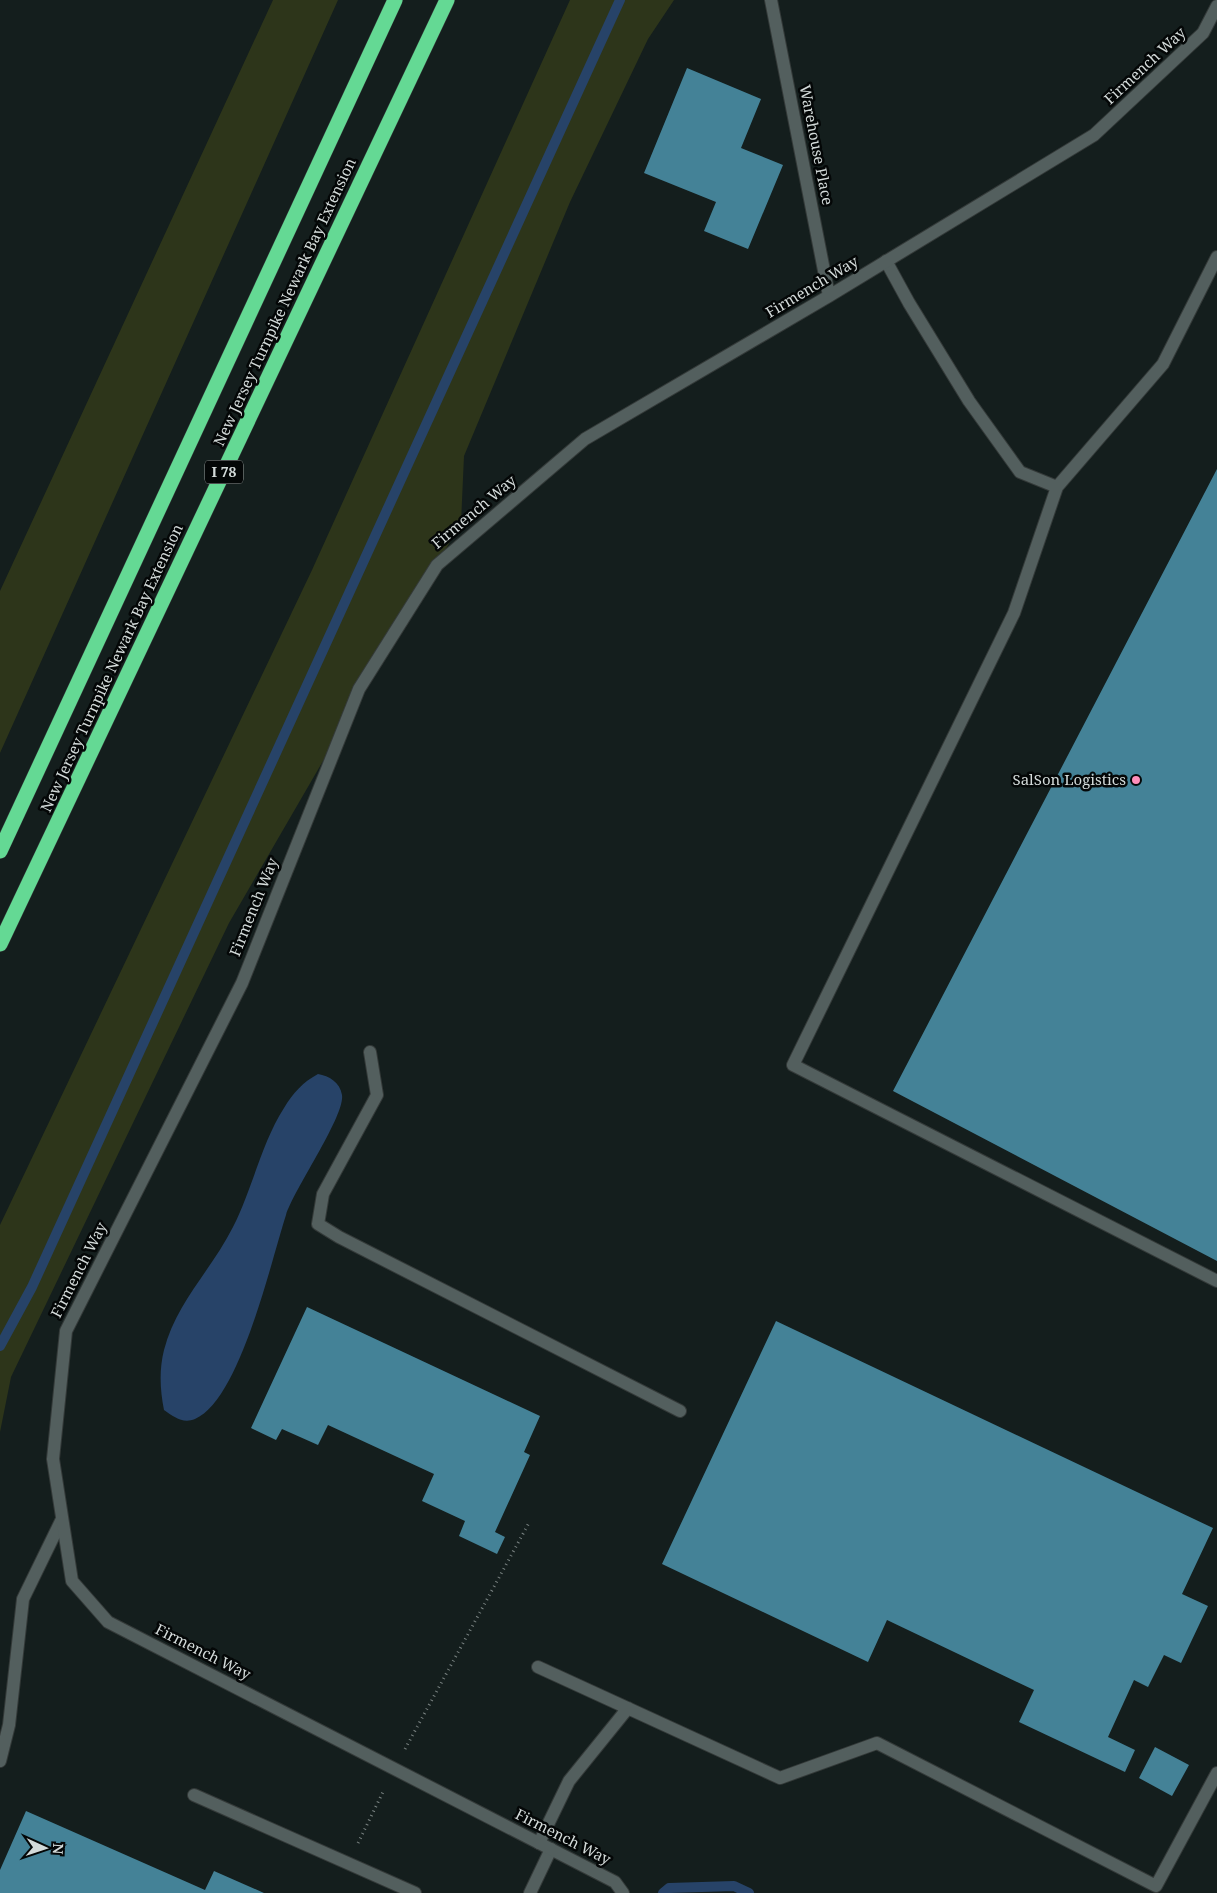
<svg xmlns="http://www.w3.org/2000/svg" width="1217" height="1893" viewBox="0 0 1217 1893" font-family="'Noto Serif',serif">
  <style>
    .green { fill: #2d351a }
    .water { fill: #274368 }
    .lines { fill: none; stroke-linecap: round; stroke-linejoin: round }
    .stream { stroke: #274368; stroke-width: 10 }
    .building { fill: #448297 }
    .lane-casing { stroke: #343a39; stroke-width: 14 }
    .street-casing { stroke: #343a39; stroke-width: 14 }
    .highway-casing { stroke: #343a39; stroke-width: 16 }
    .path { stroke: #798281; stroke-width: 3; stroke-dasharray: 1 4; stroke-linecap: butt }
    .lane { stroke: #535f5e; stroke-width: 12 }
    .street { stroke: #535f5e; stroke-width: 12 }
    .highway { stroke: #64d994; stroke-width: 15 }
    .poi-dot { fill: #ff8eba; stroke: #040707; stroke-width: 2 }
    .labels { text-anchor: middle; stroke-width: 5; stroke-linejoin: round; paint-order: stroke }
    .shield { fill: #040707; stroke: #959b9a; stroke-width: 1 }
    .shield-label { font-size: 14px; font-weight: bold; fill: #d3dad9 }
    .street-label { font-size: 15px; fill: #d3dad9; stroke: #040707 }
    .poi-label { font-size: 15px; fill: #d3dad9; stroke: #040707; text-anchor: end }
  </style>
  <rect width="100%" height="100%" fill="#141e1d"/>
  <path class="green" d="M273,0H338L0,753V591Z
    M570,0H674L648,39L570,202L464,456L461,523L229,923L11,1377L0,1432V1225L312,570Z"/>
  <path class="water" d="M318,1074C329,1076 340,1082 342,1095C345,1116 294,1189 286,1215C271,1261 240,1400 195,1419C183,1424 174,1417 164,1410C160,1390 159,1370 164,1350C176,1303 212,1269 233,1227C252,1190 261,1144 284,1108C293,1093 303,1082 318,1074Z"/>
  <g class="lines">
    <path class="stream" d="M0,1346L32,1287L620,0
      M663,1893L669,1888L734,1886L749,1893"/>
  </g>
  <path class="building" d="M687,68L761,99L741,148L783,165L748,249L704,231L716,202L644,173Z
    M1217,469V1261L893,1091Z
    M307,1307L540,1416L524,1452L530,1455L495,1532L505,1537L497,1554L459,1536L465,1521L422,1501L434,1474L328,1425L318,1445L282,1429L276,1440L251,1428Z
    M776,1321L1213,1528L1182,1594L1208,1606L1181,1663L1164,1655L1148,1687L1134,1680L1108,1737L1135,1750L1125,1772L1019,1722L1034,1690L887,1620L868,1662L662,1564Z
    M1155,1747L1189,1765L1172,1796L1139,1778Z
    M26,1811L205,1890L214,1871L264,1893H0V1870Z"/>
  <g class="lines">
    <g class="lane-casing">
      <path id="lane" d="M886,261L909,303L969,401L1020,472L1057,487L1163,364L1217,257
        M1057,487L1014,613L793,1065L1217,1281
        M370,1052L377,1095L323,1194L318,1224L339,1237L680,1411
        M538,1667L780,1778L877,1743L1156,1886L1217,1773
        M0,1761L9,1725L23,1599L62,1519
        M194,1795L415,1893
        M539,1843L569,1781L628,1708
        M530,1893L551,1849"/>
    </g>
    <g class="street-casing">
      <path id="street" d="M771,0L829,296
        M623,1893L615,1882L108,1622L72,1581L53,1459L66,1331L242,983L359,689L437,565L585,439L829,296L1094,135L1203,33L1217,6"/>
    </g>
    <g class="highway-casing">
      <path id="highway" d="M0,851L395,0
        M0,944L447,0"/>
    </g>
    <path class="path" d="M405,1749L530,1521
      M358,1843L384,1790"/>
    <use href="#lane" class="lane"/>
    <use href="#street" class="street"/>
    <use href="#highway" class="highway"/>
  </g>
  <circle class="poi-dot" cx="1136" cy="780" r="5"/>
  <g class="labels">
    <rect class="shield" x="205" y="460.5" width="38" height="23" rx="4"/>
    <g class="shield-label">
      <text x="224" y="477">I 78</text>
    </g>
    <g class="street-label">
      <text transform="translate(1145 66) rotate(-43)" y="5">Firmench Way</text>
      <text transform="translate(816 145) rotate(79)" y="5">Warehouse Place</text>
      <text transform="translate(812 287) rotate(-31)" y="5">Firmench Way</text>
      <text transform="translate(285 302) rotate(-65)" y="5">New Jersey Turnpike Newark Bay Extension</text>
      <text transform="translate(474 512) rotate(-40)" y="5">Firmench Way</text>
      <text transform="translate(112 668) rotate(-65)" y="5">New Jersey Turnpike Newark Bay Extension</text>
      <text transform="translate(254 907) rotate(-68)" y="5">Firmench Way</text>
      <text transform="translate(79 1270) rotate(-63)" y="5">Firmench Way</text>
      <text transform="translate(203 1652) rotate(27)" y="5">Firmench Way</text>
      <text transform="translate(563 1837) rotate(27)" y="5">Firmench Way</text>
    </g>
    <g class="poi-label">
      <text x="1126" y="785">SalSon Logistics</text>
    </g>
  </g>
  <g transform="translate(45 1848) rotate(93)" stroke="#040707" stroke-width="4" paint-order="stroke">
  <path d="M0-4L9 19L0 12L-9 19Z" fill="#d3dad9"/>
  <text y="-8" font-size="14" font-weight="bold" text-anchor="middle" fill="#d3dad9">N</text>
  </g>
</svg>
